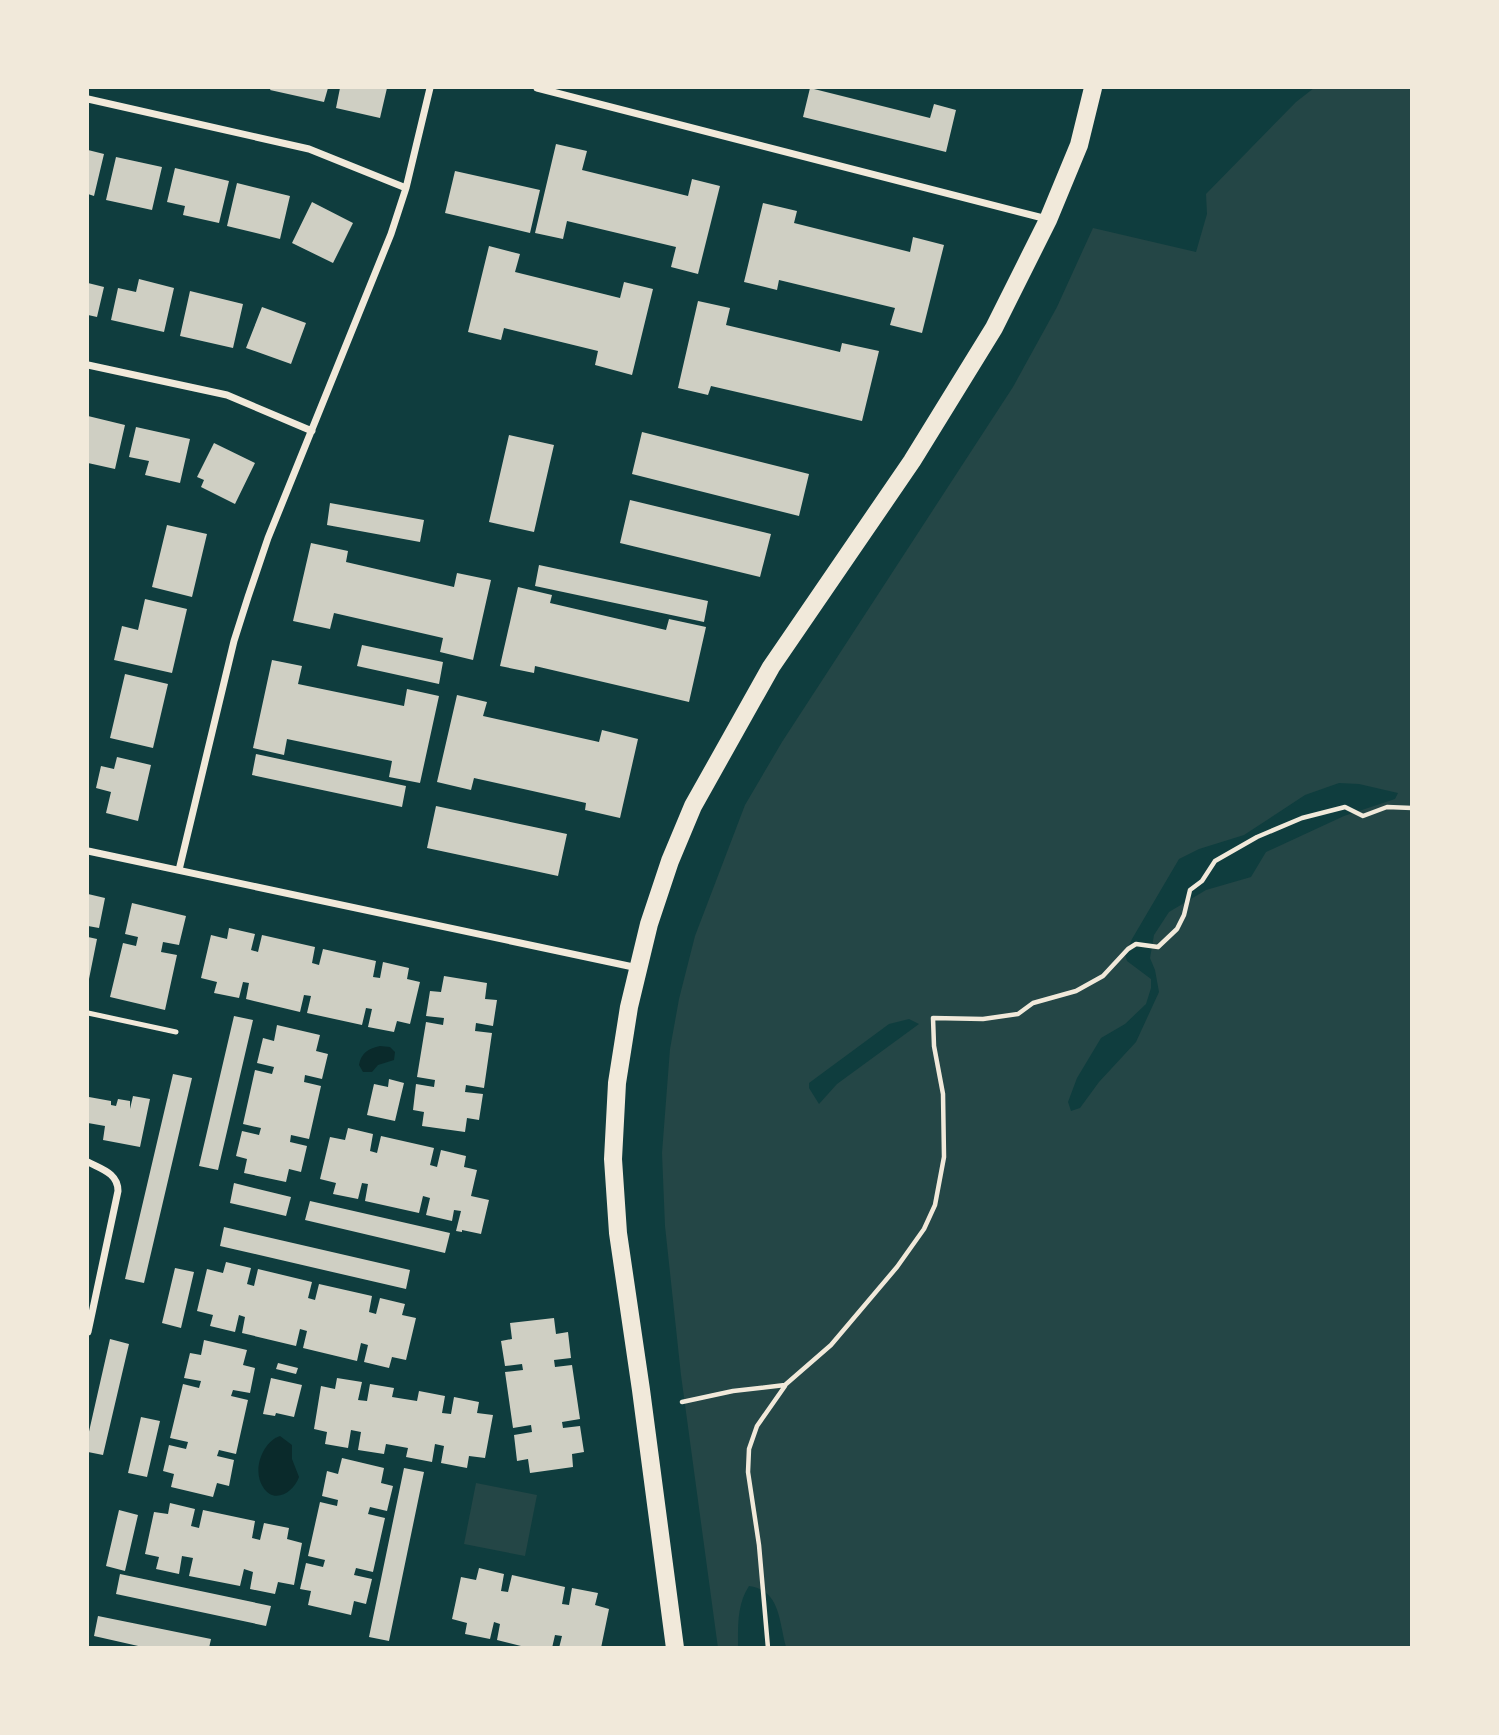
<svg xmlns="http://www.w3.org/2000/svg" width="1499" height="1735" viewBox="0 0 1499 1735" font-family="'Playfair Display',serif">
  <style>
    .green { fill: #244646; fill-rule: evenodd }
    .water { fill: #0a2a2b }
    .building { fill: #cfcfc3 }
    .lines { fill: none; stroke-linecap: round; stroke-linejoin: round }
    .path { stroke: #f1e9da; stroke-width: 4.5 }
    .service { stroke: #f1e9da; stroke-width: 5 }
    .minor { stroke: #f1e9da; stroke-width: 7 }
    .primary { stroke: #f1e9da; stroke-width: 18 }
  </style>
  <rect width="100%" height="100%" fill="#0f3d3e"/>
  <path class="green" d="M1314,88H1411V1647H786C779,1621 780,1590 749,1586C737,1604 738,1626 738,1647L718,1648L681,1375L665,1226L662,1153L670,1049L679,999L695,936L745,805L782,742L1013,387L1057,307L1093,228L1196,252L1207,214L1206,194L1296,102ZM1339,783L1359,784L1398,793L1395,799L1344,816L1266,852L1251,877L1206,890L1169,912L1154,935L1150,958L1155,970L1159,992L1136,1042L1099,1082L1080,1108L1071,1111L1068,1102L1077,1078L1101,1038L1125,1024L1146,1004L1151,988V979L1127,961L1125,955L1132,939L1179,859L1199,849L1244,835L1305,795ZM909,1019L919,1024L837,1084L819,1104L809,1088V1083L889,1024Z
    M476,1483L537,1495L525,1556L464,1544Z"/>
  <path class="water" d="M380,1046L390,1047L395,1052L394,1060L378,1065L372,1072H363L359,1065C361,1053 369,1048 380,1046Z
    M280,1436L292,1445V1459L299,1477C294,1492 274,1505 263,1487C252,1471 262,1442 280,1436Z"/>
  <path class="building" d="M271,88H328L324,102L270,90Z
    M340,88H387L380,118L336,108Z
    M810,88L930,118L934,104L956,110L946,152L803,117Z
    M556,144L587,151L582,170L688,196L692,179L720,186L698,274L671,267L676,247L567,221L563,239L535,233Z
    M88,150L104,154L94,196L88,194Z
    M116,157L162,167L152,210L106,200Z
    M175,168L229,181L219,223L183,215L185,206L167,202Z
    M455,171L540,190L530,233L445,213Z
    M237,183L290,196L280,239L227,226Z
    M312,202L353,223L333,263L292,243Z
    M763,203L797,211L794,223L910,252L913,237L944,245L922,333L890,325L895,308L779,280L777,290L744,282Z
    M489,246L520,254L515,272L620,298L624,282L653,289L632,375L595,365L598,351L504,328L501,340L468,332Z
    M139,279L174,288L164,332L111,320L118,288L136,292Z
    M88,283L104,287L97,317L88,315Z
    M190,291L243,304L233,348L180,336Z
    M698,301L730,308L726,325L840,352L842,343L879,351L862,421L711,386L708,395L678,388Z
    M262,307L306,323L291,364L246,348Z
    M88,416L125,425L115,469L88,463Z
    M136,427L190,439L180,483L145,475L149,461L129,457Z
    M642,432L809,474L799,516L632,474Z
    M509,435L554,445L534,532L489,522Z
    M214,443L255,463L235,504L201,487L204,480L197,477Z
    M630,500L771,534L760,577L620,543Z
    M330,503L424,520L420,542L327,525Z
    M167,525L207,534L192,597L152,587Z
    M311,543L348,551L346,562L454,587L457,573L491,580L473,660L440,652L443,638L334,613L330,629L293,621Z
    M539,565L708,601L704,622L535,586Z
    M518,587L552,595L550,603L666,630L669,619L706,627L689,702L535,666L534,673L500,666Z
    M145,599L187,609L172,673L114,660L122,626L138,630Z
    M362,645L443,662L439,684L357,666Z
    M272,660L302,666L298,684L404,706L407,689L439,696L420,783L389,777L392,761L287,739L284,755L253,748Z
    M125,674L168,684L153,748L110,738Z
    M457,695L487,702L483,716L599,742L602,730L638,739L620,818L585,810L586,803L474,778L471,790L437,782Z
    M256,754L406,786L402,807L252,775Z
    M117,757L151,765L138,821L106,813L111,792L96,788L101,766L114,769Z
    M436,806L567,834L558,876L427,848Z
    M88,894L105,898L99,928L88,926Z
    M132,903L186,916L179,945L163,942L161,952L177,955L165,1010L110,997L123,943L136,946L138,937L125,934Z
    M229,928L255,934L251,950L258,952L262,935L315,947L312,963L319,965L323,949L376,961L373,977L380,978L383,962L409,968L407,979L420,982L410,1024L397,1021L394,1032L368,1027L372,1009L366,1008L362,1025L307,1013L311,996L304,995L300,1012L246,999L249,983L243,982L239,998L214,993L217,982L201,978L211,935L227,939Z
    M88,937L97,939L89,979H88Z
    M444,976L487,983L485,999L497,1000L493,1026L476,1023L475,1031L492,1033L484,1088L466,1085L465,1092L483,1094L479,1120L467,1118L465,1132L422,1126L424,1112L413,1110L416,1084L434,1087L435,1080L417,1077L426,1022L443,1025L444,1018L426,1016L430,991L441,992Z
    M234,1016L253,1020L218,1170L199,1166Z
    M277,1025L320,1035L316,1051L328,1054L322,1079L305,1075L304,1082L321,1086L309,1139L291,1135L290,1142L307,1146L301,1172L289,1169L286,1182L244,1173L247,1159L236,1156L242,1131L259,1135L261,1128L243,1124L255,1070L272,1074L274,1067L257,1063L263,1038L274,1041Z
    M173,1074L192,1078L144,1283L125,1279Z
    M389,1079L404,1083L395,1121L367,1115L374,1084L388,1087Z
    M133,1096L150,1099L140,1147L103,1140L105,1126L88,1123L89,1097L111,1101V1105L116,1106L118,1099L130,1101V1109Z
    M348,1128L373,1134L370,1151L377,1153L381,1136L434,1148L430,1165L437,1167L441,1150L466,1156L464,1167L477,1170L471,1196L489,1200L481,1234L462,1230V1232L456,1231L461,1211L454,1210L452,1221L426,1215L430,1198L423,1196L419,1213L365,1201L368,1184L362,1183L358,1199L333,1194L336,1183L320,1179L330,1137L345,1140Z
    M234,1183L291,1197L286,1216L230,1203Z
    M310,1201L450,1233L445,1253L305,1220Z
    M224,1227L410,1270L406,1289L220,1246Z
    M226,1262L251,1268L247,1284L254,1286L258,1269L312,1282L308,1298L315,1300L319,1284L372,1296L369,1312L376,1314L380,1298L405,1304L402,1315L416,1318L406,1360L392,1357L389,1368L364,1362L368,1345L361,1343L357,1361L303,1348L307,1331L300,1329L296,1346L242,1333L245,1317L239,1315L235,1332L210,1326L213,1315L197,1311L207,1269L223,1273Z
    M175,1268L194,1272L181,1328L162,1323Z
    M554,1318L556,1334L568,1332L571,1358L554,1360L555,1367L572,1365L580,1419L562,1422L563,1428L580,1426L584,1452L572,1454L573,1467L530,1473L528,1459L517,1461L514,1435L532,1432L531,1425L513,1428L505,1372L523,1370L522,1364L505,1366L501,1341L512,1339L510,1323Z
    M110,1339L129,1344L103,1455L88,1452V1436Z
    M204,1340L247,1350L243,1365L255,1368L250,1393L233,1390L231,1396L248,1400L236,1454L219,1450L217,1456L234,1460L229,1486L217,1483L213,1497L171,1487L174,1474L163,1471L169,1445L186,1449L188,1442L170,1438L183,1384L199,1388L201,1381L184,1378L190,1353L201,1355Z
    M278,1363L298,1368L296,1374L276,1369Z
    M271,1378L302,1385L294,1417L276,1413L275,1416L263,1414Z
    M337,1378L362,1382L358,1400L367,1401L370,1384L394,1388L392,1397L417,1401L419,1391L445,1396L442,1413L451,1414L454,1397L479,1402L477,1413L493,1415L485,1458L469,1456L467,1468L441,1463L444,1446L435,1444L432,1462L406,1457L408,1448L386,1444L384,1454L358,1450L361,1432L351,1430L348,1448L325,1444L327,1432L314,1429L321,1386L335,1389Z
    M141,1417L160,1421L147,1477L128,1473Z
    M342,1458L384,1468L381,1483L393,1486L387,1511L370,1507L368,1514L385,1518L373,1572L356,1568L354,1575L372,1579L366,1604L354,1601L351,1615L308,1605L311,1591L300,1589L306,1563L323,1567L325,1560L308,1556L320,1502L337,1506L338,1500L322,1496L327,1471L338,1474Z
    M404,1468L424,1472L389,1641L369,1637Z
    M170,1503L195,1509L191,1526L199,1528L203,1510L255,1521L252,1538L260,1540L264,1523L289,1528L287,1539L302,1543L294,1585L278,1582L275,1594L250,1589L253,1572L244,1569L240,1586L189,1576L193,1558L182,1556L179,1574L156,1569L159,1557L145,1554L154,1512L168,1514Z
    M119,1510L138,1515L125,1571L106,1566Z
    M479,1568L504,1574L501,1591L508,1592L512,1575L565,1587L562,1604L569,1605L572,1588L598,1593L595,1605L609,1609L601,1648H559L562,1636L555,1635L552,1648H529L497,1640L500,1624L494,1622L490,1639L465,1634L467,1623L452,1619L461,1577L476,1580Z
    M120,1574L271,1606L266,1626L116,1594Z
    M98,1616L211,1639L209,1648H147L94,1636Z"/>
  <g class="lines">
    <path class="path" d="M682,1402L733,1391L785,1385L831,1345L897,1267L924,1229L935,1205L944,1157L943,1094L934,1046L933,1018L983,1019L1018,1014L1033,1003L1076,991L1103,976L1128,949L1136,944L1158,947L1177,929L1184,915L1190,890L1202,881L1215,861L1257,837L1302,818L1345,807L1363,816L1387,807L1412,808
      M768,1648L759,1545L748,1472L749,1449L757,1426L785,1386"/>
    <path class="service" d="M88,1013L176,1032"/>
    <path class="minor" d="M537,88L1047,219
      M88,99L309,149L406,188
      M88,365L227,395L312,431
      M88,851L638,968
      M179,870L234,641L248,597L268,538L391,234L406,188L430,88
      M88,1162C101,1169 118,1173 118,1191L88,1332"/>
    <path class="primary" d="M675,1648L641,1390L618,1233L613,1159L617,1083L629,1007L649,924L670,861L693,806L771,667L912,461L994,328L1048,220L1079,145L1093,88"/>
  </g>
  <rect width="1499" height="1735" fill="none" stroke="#f1e9da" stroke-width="178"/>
</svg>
